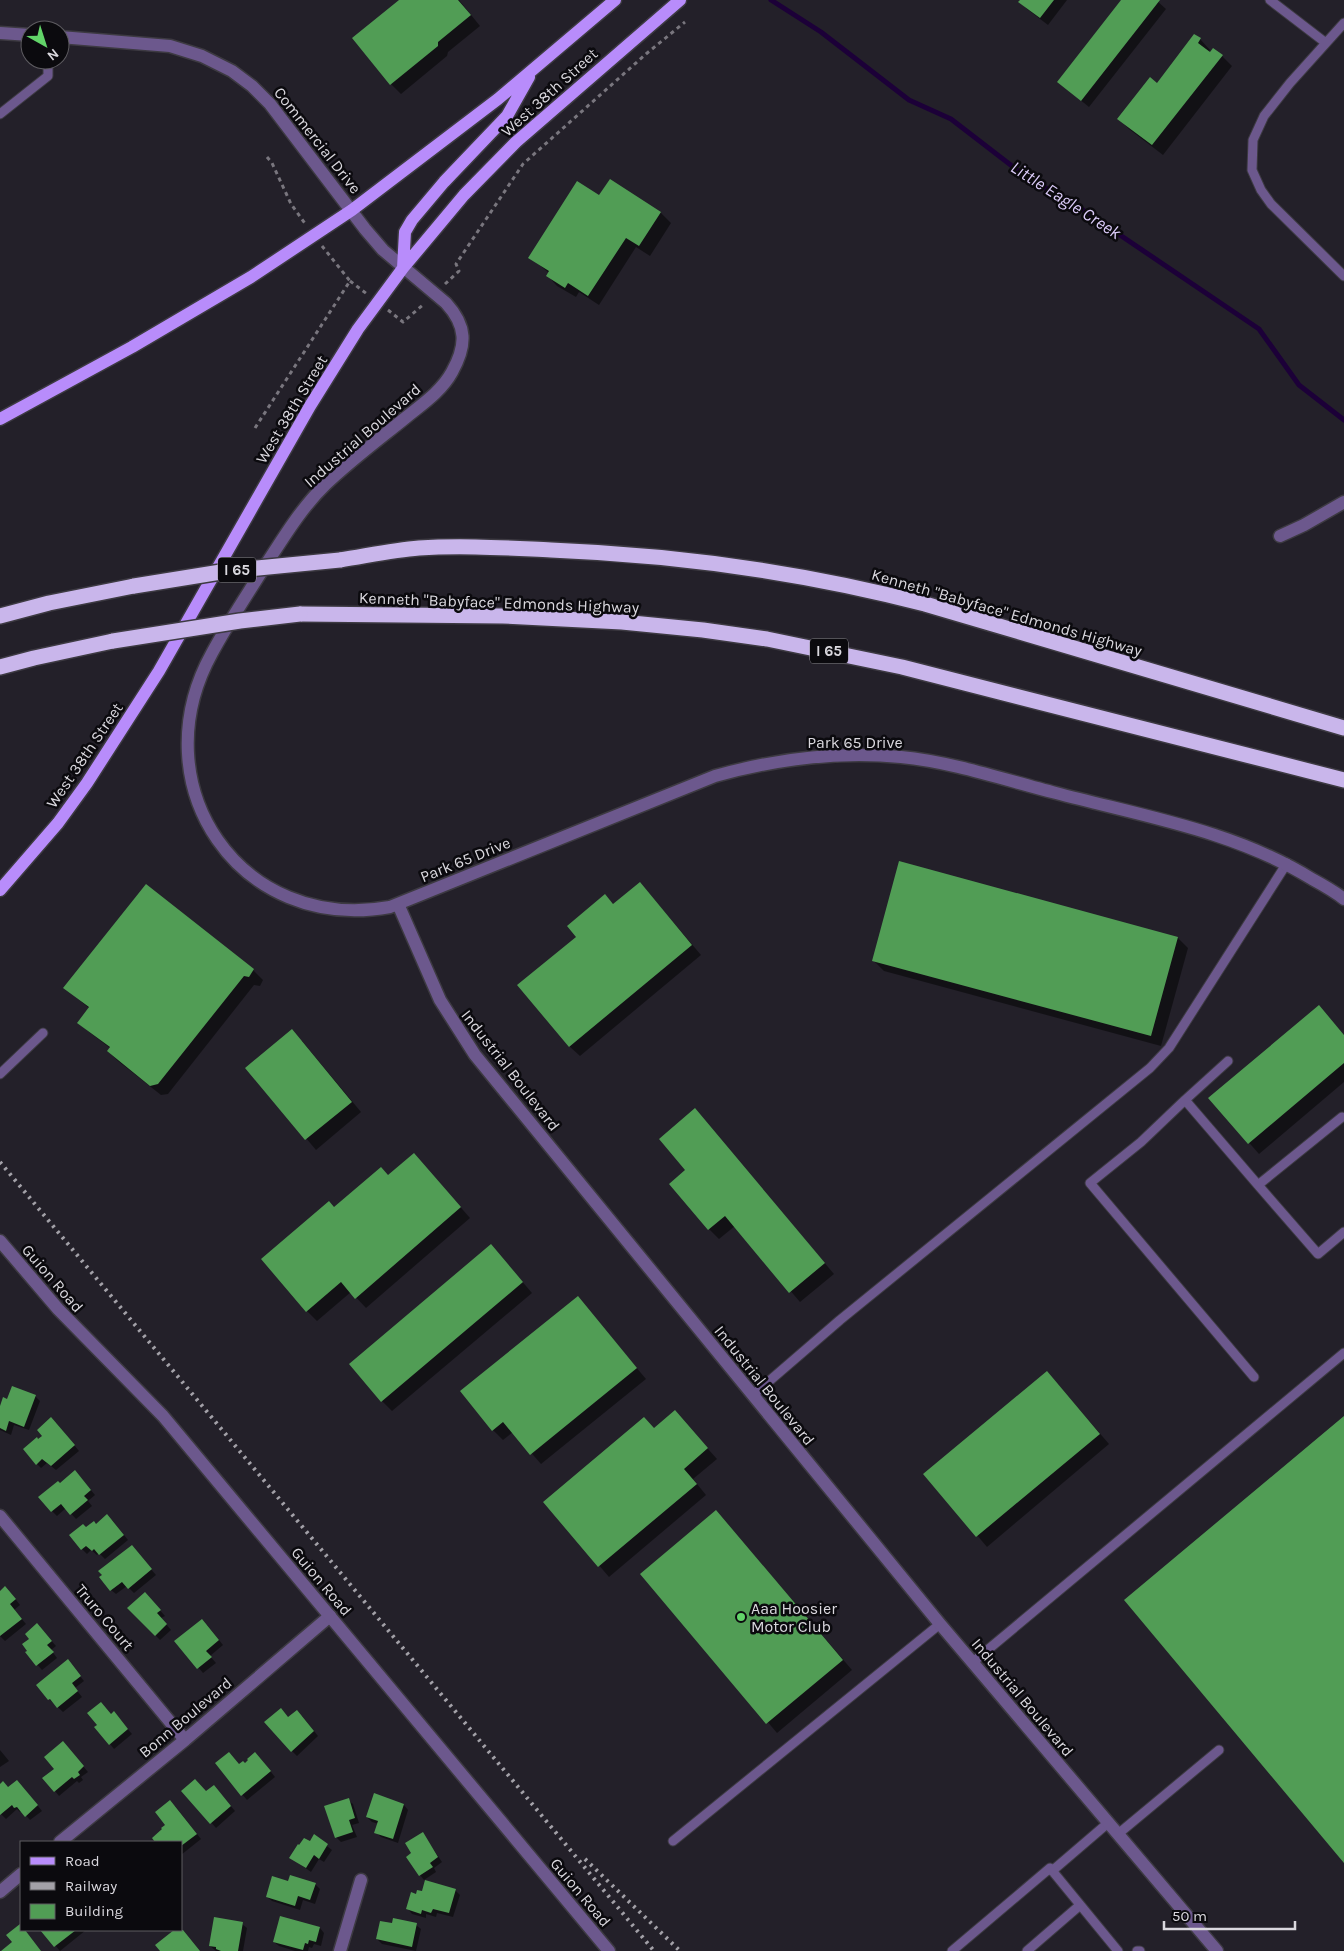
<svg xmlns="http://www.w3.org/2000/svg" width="1344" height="1951" viewBox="0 0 1344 1951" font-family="Karla,sans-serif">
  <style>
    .shadow { fill: #0007 }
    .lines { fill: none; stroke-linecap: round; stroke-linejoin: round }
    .stream { stroke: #1c0038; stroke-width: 5 }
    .building { fill: #519d55 }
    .service-casing { stroke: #3d3a42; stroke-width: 11 }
    .minor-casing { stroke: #3d3a42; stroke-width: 15 }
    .tertiary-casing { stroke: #3d3a42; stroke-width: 15 }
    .primary-casing { stroke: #3d3a42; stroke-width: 15 }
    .motorway-casing { stroke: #3d3a42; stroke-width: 18 }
    .path { stroke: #79767e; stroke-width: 3; stroke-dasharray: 4 4; stroke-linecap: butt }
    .service { stroke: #6c588d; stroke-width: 9 }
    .minor { stroke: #6c588d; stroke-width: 12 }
    .tertiary { stroke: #6c588d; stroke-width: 12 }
    .primary { stroke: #b88cfb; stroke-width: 12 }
    .motorway { stroke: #c9b6eb; stroke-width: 15 }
    .rail { stroke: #a3a1a8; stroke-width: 4; stroke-dasharray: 2.5 5; stroke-linecap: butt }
    .motorway-bridge-casing { stroke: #3d3a42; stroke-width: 18; stroke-linecap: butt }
    .motorway-bridge { stroke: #c9b6eb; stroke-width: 15 }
    .poi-dot { fill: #62d469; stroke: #0b0a0e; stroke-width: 2 }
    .labels { text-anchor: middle; stroke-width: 5; stroke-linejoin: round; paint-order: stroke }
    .shield { fill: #0b0a0e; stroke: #9c9aa0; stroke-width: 1 }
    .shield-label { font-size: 15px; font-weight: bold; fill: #dad8de }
    .street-label { font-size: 16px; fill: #dad8de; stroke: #0b0a0e }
    .poi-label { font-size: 16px; fill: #dad8de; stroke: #0b0a0e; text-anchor: start }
    .water-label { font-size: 18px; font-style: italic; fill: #dcccfa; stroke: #0b0a0e }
  </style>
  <rect width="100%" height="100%" fill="#232029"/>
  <path class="shadow" d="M401,0H459L480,26L448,52L447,56L401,94L391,84Z
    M1021,0H1067L1048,25L1027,9L1020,2Z
    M1122,0H1156L1166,9L1089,107L1058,82Z
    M1200,39L1210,50L1208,52L1222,56L1232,66L1163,155L1129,129L1119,119L1157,85Z
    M610,181L661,213L671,223L650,256L636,247L599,305L579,292L576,297L557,286L547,275L549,273L530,257L600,197Z
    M640,883L701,955L580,1056L569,1046L577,937L605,896L614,905Z
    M1178,938L1188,948L1161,1046L884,971L873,960Z
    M253,970L263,980L260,986L254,985L168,1094L161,1095L118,1061L108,1051L110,1048L89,1032L78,1022L90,1009L65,988Z
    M1328,1017L1344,1035V1082L1259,1154L1210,1098Z
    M302,1041L361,1112L316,1150L247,1068Z
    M695,1110L834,1274L800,1302L735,1226L719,1239L709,1229L687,1170Z
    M414,1154L470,1218L366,1308L351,1292L317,1321L307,1311L334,1208L389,1176Z
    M491,1245L532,1293L392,1411L382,1401Z
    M577,1297L646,1379L541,1464L513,1432L503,1440L493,1430Z
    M1047,1372L1109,1444L987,1547L925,1474Z
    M35,1396L40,1401L29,1430L14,1425L11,1435L0,1430V1410L8,1400Z
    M675,1412L717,1459L693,1479L706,1495L609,1577L545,1502L655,1429Z
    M56,1423L79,1451L56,1470L47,1463L41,1468L37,1464Z
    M80,1477L95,1495L88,1501L92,1506L76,1519L66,1508L57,1516L52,1511L60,1485Z
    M716,1511L852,1670L777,1733L642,1574Z
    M112,1520L128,1540L105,1559L99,1553L97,1555L91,1550L87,1554L82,1549L86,1529Z
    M136,1552L156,1575L134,1593L127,1586L116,1594L111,1590Z
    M0,1592H10L20,1605L14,1610L26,1624L5,1641L0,1636Z
    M150,1599L165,1616L161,1618L171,1630L160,1640L129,1608Z
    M207,1625L223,1645L210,1656L216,1663L203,1673L176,1641Z
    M42,1630L56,1646L51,1650L57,1658L42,1670L27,1653Z
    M72,1666L84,1681L75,1688L82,1697L63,1712L49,1699Z
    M111,1715L118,1718L132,1734L114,1749L110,1744Z
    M302,1716L318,1736L297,1756L292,1751L289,1718Z
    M67,1747L88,1772L81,1777L83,1780L79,1783L77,1781L59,1796L55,1791V1769Z
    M0,1750L9,1761L0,1767Z
    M260,1758L275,1777L247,1800L216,1764L245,1765Z
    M0,1785L9,1788L22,1786L42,1811L30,1820L22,1811L20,1812L17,1809L6,1819L0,1813Z
    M183,1791L206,1793L218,1791L235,1811L216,1828Z
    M348,1800L353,1804L359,1823L352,1825L357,1837L341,1842L336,1837Z
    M404,1805L408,1810L398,1843L381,1837L376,1832L379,1824L372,1822L367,1817Z
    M175,1806L201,1839L181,1855V1842H157L154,1838L166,1825Z
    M423,1834L442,1862L434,1868L436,1872L424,1880L420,1875L413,1854Z
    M314,1836L332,1850L324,1862L319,1859L311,1872L290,1857L310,1843Z
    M289,1882L315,1884L320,1889L315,1904L303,1900L300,1910L272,1901L267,1897Z
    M455,1890L460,1895L453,1917L437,1913L436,1917L426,1914V1918L412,1914L408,1909L417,1896L422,1892Z
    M281,1918L320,1928L324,1933L321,1946L314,1944L312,1948L309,1947L308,1951H295L279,1946L274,1942Z
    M242,1924L247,1928L243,1951H216L210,1946Z
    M416,1925L421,1929L416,1951L382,1944L377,1939Z
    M42,1930H86L60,1951Z"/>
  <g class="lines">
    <path class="stream" d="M771,0L821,32L909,100L951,119L1025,176L1083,210L1259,329L1299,385L1344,420"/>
  </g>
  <path class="building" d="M399,0H458L471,15L438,42V46L390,85L352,38Z
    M1020,0H1054L1040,18L1018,2Z
    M1121,0H1160L1081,101L1057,82Z
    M1194,34L1201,38L1198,43L1210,52L1213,48L1223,55L1152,145L1117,119L1150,77L1157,83Z
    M610,179L661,212L639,246L626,238L588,296L568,283L565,288L546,276L549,271L528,258L577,181L599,195Z
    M899,861L1178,937L1151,1036L872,961Z
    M640,882L692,945L569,1047L517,985L576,937L567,926L605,894L613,904Z
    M146,884L254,969L249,977L244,976L158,1084L150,1086L107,1051L110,1047L77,1023L89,1007L63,988Z
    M1319,1005L1344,1035V1063L1248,1144L1208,1098Z
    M292,1029L352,1102L305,1140L245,1068Z
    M695,1108L825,1263L789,1293L725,1216L708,1230L669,1184L685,1170L659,1139Z
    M414,1153L461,1207L355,1299L341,1282L306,1312L261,1259L329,1201L334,1207L381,1167L388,1175Z
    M491,1244L523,1282L381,1402L349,1364Z
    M578,1296L637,1368L530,1455L503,1422L492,1431L460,1391Z
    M1047,1371L1100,1434L976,1537L923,1474Z
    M12,1386L36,1395L24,1427L9,1421L6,1431L0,1428V1406L3,1397L7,1399Z
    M675,1410L708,1448L684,1469L697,1484L598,1567L543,1502L644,1417L654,1428Z
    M1344,1416V1863L1124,1600Z
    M51,1417L75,1445L51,1466L42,1459L36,1465L23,1449L37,1437L38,1439L42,1436L37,1430Z
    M75,1470L91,1490L84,1496L88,1500L70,1515L61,1504L51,1512L38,1497L58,1481L60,1483Z
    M716,1510L843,1660L766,1724L640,1574Z
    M107,1514L124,1535L99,1555L94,1549L92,1551L86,1546L81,1550L69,1535L83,1524L86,1527L94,1521L96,1524Z
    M132,1545L152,1569L128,1589L122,1582L110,1591L99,1577L102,1575L98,1571Z
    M5,1586L16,1599L10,1604L22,1619L0,1636V1591Z
    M145,1592L161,1610L157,1613L167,1624L155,1636L127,1608Z
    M202,1619L219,1640L206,1651L212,1657L197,1669L174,1641Z
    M37,1623L52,1641L47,1645L54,1652L36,1666L25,1652L27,1651L22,1644L29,1639L25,1634Z
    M68,1659L81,1676L72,1683L78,1691L57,1708L50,1699L48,1700L36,1685Z
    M101,1702L111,1714L114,1711L128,1729L109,1745L94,1727L97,1725L87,1713Z
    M281,1708L288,1717L297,1710L314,1731L291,1752L264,1722Z
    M63,1741L84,1766L78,1772L80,1775L74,1779L72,1777L54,1792L42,1778L54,1769L44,1757Z
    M229,1752L239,1764L243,1761L245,1763L248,1760L247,1759L255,1752L271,1771L241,1796L215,1763Z
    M195,1779L206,1791L214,1785L231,1806L210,1824L181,1791Z
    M17,1780L38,1805L25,1817L17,1807L14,1808L12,1805L0,1815V1784L3,1781L8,1787Z
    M374,1793L404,1804L393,1839L374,1833L378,1821L366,1817Z
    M349,1798L355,1818L349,1820L353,1832L335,1838L324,1806Z
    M170,1800L197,1834L181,1846V1842H155L152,1838L162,1829L161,1828L165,1825L155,1812Z
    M423,1832L438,1857L430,1863L433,1867L419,1876L406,1857L411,1853L405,1843Z
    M314,1834L328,1844L319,1859L314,1855L306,1868L289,1858L298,1844L299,1845L304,1838L310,1841Z
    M290,1875L316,1883L310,1900L298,1896L295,1906L266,1897L272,1876L288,1881Z
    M425,1880L456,1889L449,1913L433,1909L431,1913L422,1910L421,1914L406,1909L411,1892L416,1894L417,1890L422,1891Z
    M280,1916L320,1927L316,1942L309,1940L308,1944L305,1943L303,1950L273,1942Z
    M214,1917L243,1922L238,1951H221L216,1949V1947L209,1946Z
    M393,1918L417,1923L412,1947L376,1939L380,1921L392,1923Z
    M20,1924L21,1930H25L41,1951H1L12,1942L6,1935Z
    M40,1930H76L54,1947Z
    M174,1930H183L200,1951H160L155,1945Z"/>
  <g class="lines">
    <g class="service-casing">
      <path id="service" d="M1270,0L1326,43
        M1344,23L1290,83L1264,116L1253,140L1252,170L1261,190L1271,204L1344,276
        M0,114L48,76V60
        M1228,1061L1185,1100L1258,1185L1342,1117
        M0,1074L43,1033
        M1185,1100L1141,1142L1090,1183L1254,1377
        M1258,1185L1318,1254L1344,1232
        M753,1395L840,1320L1150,1068L1169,1048L1287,863
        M973,1662L1344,1353
        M1118,1834L1219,1750
        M673,1841L940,1624
        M1052,1871L1108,1823
        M952,1951L1050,1868L1118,1951
        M1027,1951L1079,1906
        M1137,1951H1140"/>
    </g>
    <g class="minor-casing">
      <path id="minor" d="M0,33L30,35
        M60,37L170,46L202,56L232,71L252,86L270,104L365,229L383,250L446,303C467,326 467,345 452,372C441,392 421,405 404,419C378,440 350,461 326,484C301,508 284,537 265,566C247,595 228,623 212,653C139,785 240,934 390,907L715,776C776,759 838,751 901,757C953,762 1005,780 1056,793C1142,816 1235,831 1312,879C1323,885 1334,891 1344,899
        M1280,536L1304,525L1344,502
        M398,904L440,1000L475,1055L940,1624L1217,1951
        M0,1516L185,1740
        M60,1842L185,1740L330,1616
        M0,1892L21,1874
        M340,1951L361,1880"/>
    </g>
    <g class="tertiary-casing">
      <path id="tertiary" d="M0,1241L58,1309L163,1416L609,1951"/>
    </g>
    <g class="primary-casing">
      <path id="primary" d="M403,268L405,232L412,220L444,182L507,116L529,77
        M0,419L132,347L251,277L352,210L498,99L615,0
        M0,890L58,823L87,783L159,671L310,406L358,329L403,268L464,195L516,142L680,0"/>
    </g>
    <g class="motorway-casing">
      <path id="motorway" d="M340,560C366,556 393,550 419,548C463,545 507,548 551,550C677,555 802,572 925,604L1344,728
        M300,614L503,616L622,622L703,630L767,639L902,667L1344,780
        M0,616L49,603L134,586
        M0,667L34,658L113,641"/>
    </g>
    <path class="path" d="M267,157L272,163L291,204L306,225
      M350,281L367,294
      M445,284L459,271L456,264L523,164L646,54L685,22
      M388,310L403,322L424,304
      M255,428L350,281L322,246"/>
    <use href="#service" class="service"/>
    <use href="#minor" class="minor"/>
    <use href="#tertiary" class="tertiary"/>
    <use href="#primary" class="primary"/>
    <use href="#motorway" class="motorway"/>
    <path class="rail" d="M0,1162L654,1951
      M585,1859L680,1951"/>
    <g class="motorway-bridge-casing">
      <path id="motorway-bridge" d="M134,586L227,571L340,560
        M113,641L240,621L300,614"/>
    </g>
    <use href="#motorway-bridge" class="motorway-bridge"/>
  </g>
  <circle class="poi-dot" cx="741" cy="1617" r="5"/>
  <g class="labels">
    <g class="shield">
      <rect x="218" y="557.5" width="38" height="25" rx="4"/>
      <rect x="810" y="638.5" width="38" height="25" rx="4"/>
    </g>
    <g class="shield-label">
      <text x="237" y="575">I 65</text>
      <text x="829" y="656">I 65</text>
    </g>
    <g class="street-label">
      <text transform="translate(549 92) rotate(-42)" y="6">West 38th Street</text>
      <text transform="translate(318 140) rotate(52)" y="6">Commercial Drive</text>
      <text transform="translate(291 409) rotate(-59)" y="6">West 38th Street</text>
      <text transform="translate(362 435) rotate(-41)" y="6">Industrial Boulevard</text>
      <text transform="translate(499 602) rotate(2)" y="6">Kenneth "Babyface" Edmonds Highway</text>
      <text transform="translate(1007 612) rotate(16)" y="6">Kenneth "Babyface" Edmonds Highway</text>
      <text x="855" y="748">Park 65 Drive</text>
      <text transform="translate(84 755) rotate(-56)" y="6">West 38th Street</text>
      <text transform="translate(465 859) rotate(-22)" y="6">Park 65 Drive</text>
      <text transform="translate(511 1070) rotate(52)" y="6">Industrial Boulevard</text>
      <text transform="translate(53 1278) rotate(49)" y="6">Guion Road</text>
      <text transform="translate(765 1385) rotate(51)" y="6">Industrial Boulevard</text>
      <text transform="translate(322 1581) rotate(50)" y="6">Guion Road</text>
      <text transform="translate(105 1617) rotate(50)" y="6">Truro Court</text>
      <text transform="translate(1023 1697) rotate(50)" y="6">Industrial Boulevard</text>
      <text transform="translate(185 1717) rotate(-40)" y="6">Bonn Boulevard</text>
      <text transform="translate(581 1892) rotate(50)" y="6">Guion Road</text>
    </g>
    <g class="poi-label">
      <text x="751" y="1614">Aaa Hoosier<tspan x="751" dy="18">Motor Club</tspan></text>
    </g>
    <g class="water-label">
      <text transform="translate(1066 200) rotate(33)" y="6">Little Eagle Creek</text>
    </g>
  </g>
  <rect x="20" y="1841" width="162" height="90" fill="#0b0a0e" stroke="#5e5c61"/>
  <rect x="30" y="1857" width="25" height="8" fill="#b88cfb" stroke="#5e5c61"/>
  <text x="65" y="1866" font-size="15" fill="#dad8de">Road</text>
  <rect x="30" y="1882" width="25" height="8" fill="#a3a1a8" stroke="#5e5c61"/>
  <text x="65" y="1891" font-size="15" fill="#dad8de">Railway</text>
  <rect x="30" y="1904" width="25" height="15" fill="#519d55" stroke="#5e5c61"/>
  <text x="65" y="1916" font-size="15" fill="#dad8de">Building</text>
  <g transform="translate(45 45) rotate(141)"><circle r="24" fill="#0b0a0e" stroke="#5e5c61"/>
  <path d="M0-4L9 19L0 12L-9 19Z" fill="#62d469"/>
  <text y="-8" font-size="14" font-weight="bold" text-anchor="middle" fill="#dad8de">N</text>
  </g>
  <path d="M1164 1921v8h131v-8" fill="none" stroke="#dad8de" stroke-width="2.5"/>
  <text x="1172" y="1921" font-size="15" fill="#dad8de" stroke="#0b0a0e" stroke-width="4" paint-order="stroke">50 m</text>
</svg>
